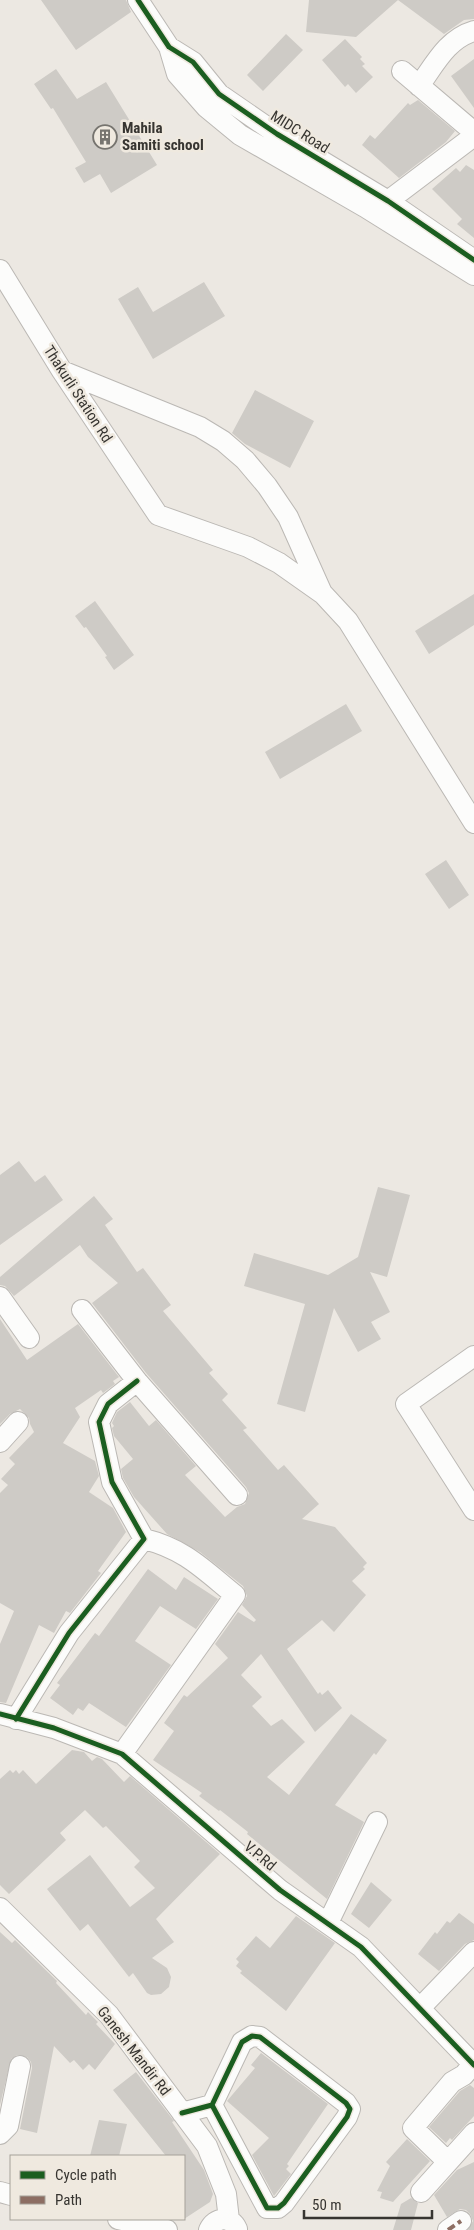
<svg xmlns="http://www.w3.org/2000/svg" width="474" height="2230" viewBox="0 0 474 2230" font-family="'Roboto Condensed',sans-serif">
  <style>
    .building { fill: #cecbc6 }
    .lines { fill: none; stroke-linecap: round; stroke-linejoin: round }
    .minor-casing { stroke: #bbb8b4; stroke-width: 22 }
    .minor { stroke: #fcfcfb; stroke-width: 20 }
    .quiet { stroke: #8d6e63; stroke-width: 4; stroke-dasharray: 8 4; stroke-linecap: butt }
    .cycleway-casing { stroke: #efe9df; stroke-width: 8 }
    .cycleway { stroke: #1b5e20; stroke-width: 5 }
    .labels { text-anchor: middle; stroke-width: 5; stroke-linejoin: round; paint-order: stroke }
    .poi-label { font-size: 15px; font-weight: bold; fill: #373531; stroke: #efe9df; text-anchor: start }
    .street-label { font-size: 15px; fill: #373531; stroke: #efe9df }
  </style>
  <rect width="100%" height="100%" fill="#ece8e2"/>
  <path class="building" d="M41,0H126L131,12L76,50Z
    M309,0H398L356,37L306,32Z
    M398,0H474V19L464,20L444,34Z
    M286,34L303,50L263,91L247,75Z
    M345,39L362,57L360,59L365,64L362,66L373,77L356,93L348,84L345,87L322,60Z
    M474,59V108L451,76Z
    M56,69L77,99L106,82L157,165L111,193L100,174L84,183L75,168L86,162L53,108L51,109L34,84Z
    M418,100L455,131L446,142L399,178L362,145L370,135L375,139L408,103L410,105Z
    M466,165L474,170V238L457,224L462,219L432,189L456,168L460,172Z
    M204,282L225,316L153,359L118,299L138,287L153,312Z
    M255,390L314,421L290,468L245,444L232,433Z
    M474,594V625L429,654L415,631Z
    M95,601L134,655L114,670L105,657L107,656L86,627L84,628L75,616Z
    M346,704L362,731L280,779L265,752Z
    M446,860L469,895L449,909L425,874Z
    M19,1161L35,1182L45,1175L63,1200L0,1245V1175Z
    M378,1187L410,1195L387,1277L370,1272L390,1312L371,1322L381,1339L358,1352L334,1308L305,1412L277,1404L305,1304L244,1286L254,1253L328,1275L358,1257Z
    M94,1196L113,1219L105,1225L137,1272L143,1268L171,1305L163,1311L213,1370L209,1373L228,1394L222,1400L247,1428L243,1430L278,1470L284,1465L319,1504L302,1519L335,1527L367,1563L363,1567L365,1569L352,1581L366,1595L334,1632L322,1620L287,1649L318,1694L320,1692L322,1695L328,1690L342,1708L315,1732L261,1654L241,1675L262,1697L252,1706L271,1726L282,1719L305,1742L267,1777L289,1795L351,1714L387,1740L376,1755L374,1753L335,1805L364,1822L327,1899L247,1834L248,1832L220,1810L219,1811L199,1796L202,1793L153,1760L174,1731L164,1723L184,1695L187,1697L228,1658L215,1644L238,1612L254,1622L256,1620L242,1605L247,1596L243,1586L200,1552L167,1534L134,1497L123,1478L121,1469L133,1459L114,1436L112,1428L114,1426L112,1423L117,1412L130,1402L149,1426L156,1420L196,1466L185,1475L225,1517L237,1507L245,1504L249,1493L246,1487L146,1373L92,1303L118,1283L88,1257L80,1245L14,1296L5,1286L0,1285V1277Z
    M0,1319L27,1360L78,1324L119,1377L113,1381L115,1384L103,1393L101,1390L75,1408L80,1417L63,1443L95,1461L99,1476L89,1492L113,1508L126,1532L98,1571L101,1573L70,1613L66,1611L54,1633L39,1625L6,1703L0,1702V1644L14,1611L0,1603V1493L8,1485L1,1479L15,1464L9,1458L34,1432L30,1424L29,1418L20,1409L10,1414L0,1424Z
    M148,1569L176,1590L184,1577L218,1599L196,1629L160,1606L135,1641L171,1665L126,1727L89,1703L83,1711L78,1708L73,1715L50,1698L60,1685L57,1683L95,1633L99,1636Z
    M72,1750L84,1752L92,1761L97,1757L102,1759L124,1782L130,1776L220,1854L156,1919L174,1942L152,1958L167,1968L171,1977L169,1987L161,1994L151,1995L147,1993L133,1973L129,1977L88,1924L80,1931L47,1889L90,1855L130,1907L155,1888L134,1867L140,1861L106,1826L103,1828L85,1810L60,1833L66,1840L9,1894L0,1885V1779L10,1770L13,1773L16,1770L19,1774L23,1770L36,1784Z
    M371,1882L392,1900L369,1928L351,1914Z
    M459,1913L474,1924V1940L465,1944L439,1971L418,1954L435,1932L437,1934L447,1921L450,1923Z
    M296,1916L335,1943L286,2011L240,1973L242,1971L236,1966L239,1962L236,1959L256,1936L270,1948Z
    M0,1932L12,1943L15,1940L57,1981L56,1983L86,2015L88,2012L98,2022L96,2024L115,2044L95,2070L89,2064L83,2070L74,2060L70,2063L54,2046L37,2133L20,2129L32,2068L31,2062L27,2057L17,2055L11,2059L0,2105Z
    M261,2053L328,2104L287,2164L289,2166L286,2169L291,2174L274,2196L252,2155L269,2138L227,2101L255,2068L251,2065Z
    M136,2072L174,2121L172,2122L204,2170L213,2194L210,2202L184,2219V2156H166L113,2090Z
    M470,2085L474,2088V2116L452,2140L450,2138L446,2143L429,2127L460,2091Z
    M99,2120L127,2124L119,2156H90Z
    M407,2139L430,2161L393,2202L380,2198L382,2192L377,2191L390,2166L386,2162Z
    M474,2162V2230H468L473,2221L470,2214L466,2210L460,2209L447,2217L434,2195L457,2170Z
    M411,2198L418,2203L411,2230H393L401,2204Z"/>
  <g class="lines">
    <g class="minor-casing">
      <path id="minor" d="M138,0L169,47L193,62L219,94L277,134L388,201L474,260
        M169,47L177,74L206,107L240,135L365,207L474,275
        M402,71L474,132
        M419,86C435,64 447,39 474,31
        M381,212L388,201L474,136
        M0,270L62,371L158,515L248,547L279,563L323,594L348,621L474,823
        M62,371L200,427L223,441L245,460L267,486L288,517L322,593
        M0,1297L29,1338
        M82,1310L137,1381L237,1495
        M474,1356L406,1404L474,1510
        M0,1442L18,1422
        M0,1714L54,1728L122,1754L280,1890L361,1947L474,2065
        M16,1719L69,1633L144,1539L112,1482L99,1422L108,1404L137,1381
        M122,1754L235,1595C204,1570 185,1549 144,1539
        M0,1908L109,2015L207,2146L226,2194L229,2220
        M328,1923L377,1822
        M420,2008L474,1952
        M182,2113L212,2105L242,2042L252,2036L260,2037L346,2103L350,2109L347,2117L284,2203L278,2208H267L212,2105
        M0,2134L8,2126L20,2066
        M448,2162L413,2128L452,2082L464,2075L473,2064
        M0,2192L11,2195
        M421,2192L474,2133
        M118,2219L167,2230
        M209,2230C215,2217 231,2215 237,2229
        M448,2230L461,2221"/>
    </g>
    <use href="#minor" class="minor"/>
    <path class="quiet" d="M448,2230L461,2221"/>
    <g class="cycleway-casing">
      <path id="cycleway" d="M138,0L169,47L193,62L219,94L277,134L388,201L474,260
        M0,1714L54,1728L122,1754L280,1890L361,1947L474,2065
        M16,1719L69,1633L144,1539L112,1482L99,1422L108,1404L137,1381
        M182,2113L212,2105L242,2042L252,2036L260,2037L346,2103L350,2109L347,2117L284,2203L278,2208H267L212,2105"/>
    </g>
    <use href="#cycleway" class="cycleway"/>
  </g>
  <defs>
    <g id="building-ring" transform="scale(1.25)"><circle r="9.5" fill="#efe9df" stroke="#76746f" stroke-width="1.5"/><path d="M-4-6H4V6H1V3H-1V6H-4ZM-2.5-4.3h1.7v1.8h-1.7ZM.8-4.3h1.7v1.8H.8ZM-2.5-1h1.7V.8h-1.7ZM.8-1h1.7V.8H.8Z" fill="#76746f"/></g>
  </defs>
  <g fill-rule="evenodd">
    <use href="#building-ring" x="105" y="137"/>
  </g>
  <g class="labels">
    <g class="poi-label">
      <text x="122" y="133">Mahila<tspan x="122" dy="17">Samiti school</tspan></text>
    </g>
    <g class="street-label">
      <text transform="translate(300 132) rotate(32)" y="5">MIDC Road</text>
      <text transform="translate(78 394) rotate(57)" y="5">Thakurli Station Rd</text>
      <text transform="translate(260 1856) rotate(40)" y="5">V.P.Rd</text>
      <text transform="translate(134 2051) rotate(52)" y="5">Ganesh Mandir Rd</text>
    </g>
  </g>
  <rect x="10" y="2155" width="175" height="65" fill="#efe9df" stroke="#a5a199"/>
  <rect x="20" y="2171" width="25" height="8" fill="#1b5e20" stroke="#a5a199"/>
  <text x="55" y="2180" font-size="15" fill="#373531">Cycle path</text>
  <rect x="20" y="2196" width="25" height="8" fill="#8d6e63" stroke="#a5a199"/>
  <text x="55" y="2205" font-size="15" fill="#373531">Path</text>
  <path d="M304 2210v8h128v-8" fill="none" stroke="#373531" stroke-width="2.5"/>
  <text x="312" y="2210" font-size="15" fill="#373531" stroke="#efe9df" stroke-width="4" paint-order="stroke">50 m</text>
</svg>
